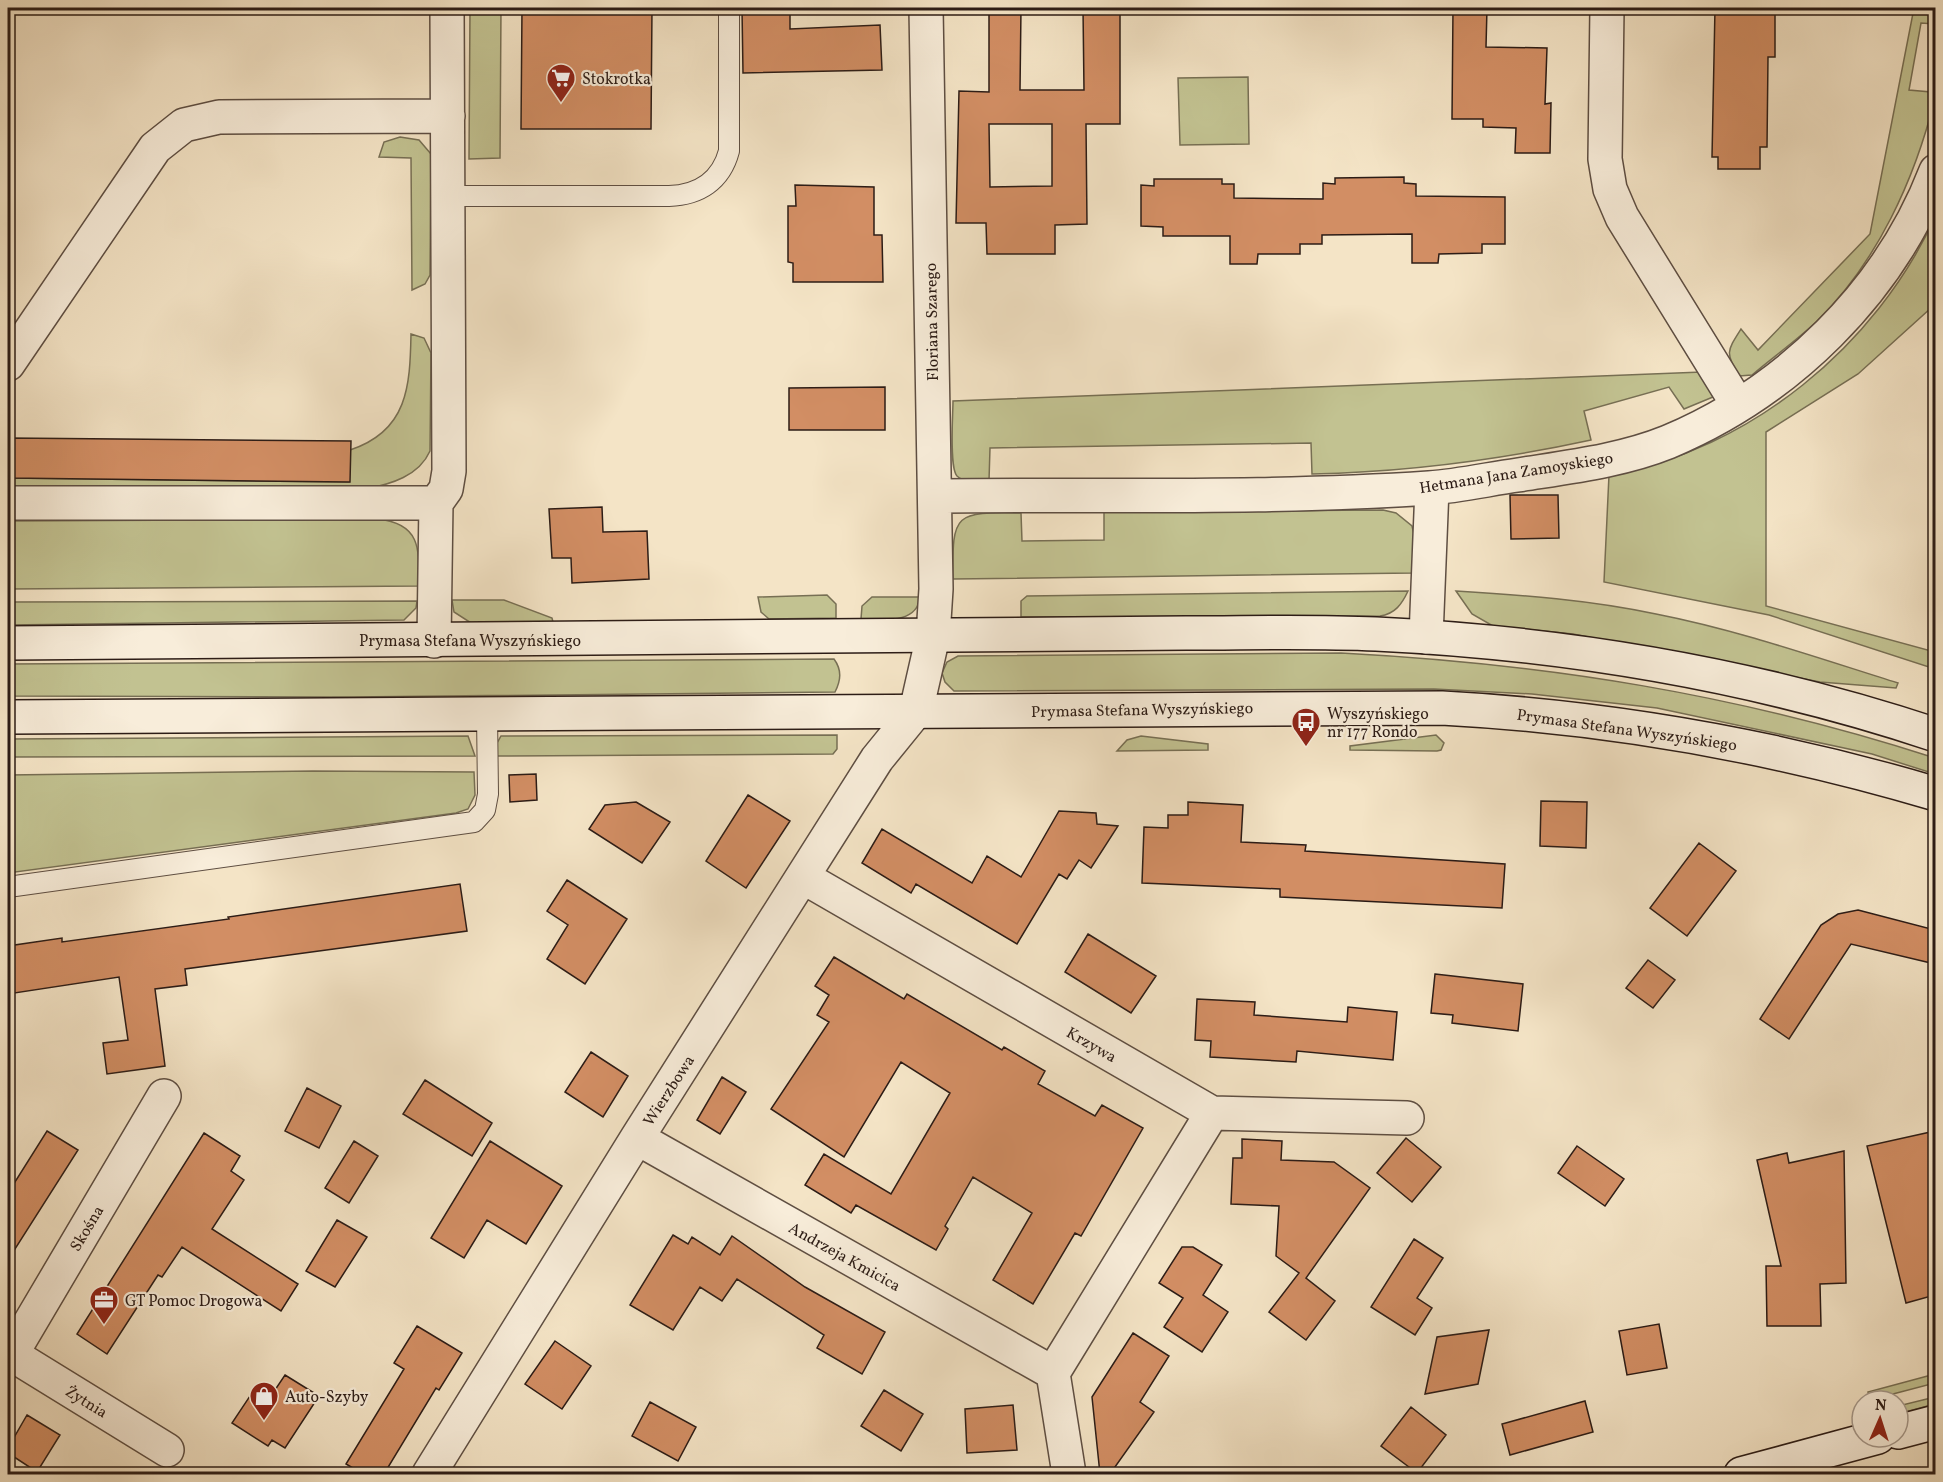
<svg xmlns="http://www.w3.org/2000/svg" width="1943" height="1482" viewBox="0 0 1943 1482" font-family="Vollkorn,serif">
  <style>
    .green { fill: #c2c291; stroke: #776f54; stroke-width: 1.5 }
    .building { fill: #d28e64; stroke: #2c1c16; stroke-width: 1.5; fill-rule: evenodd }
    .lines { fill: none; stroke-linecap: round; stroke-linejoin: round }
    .lane-casing { stroke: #5e4e42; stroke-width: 22 }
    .street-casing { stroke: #5e4e42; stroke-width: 36 }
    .secondary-casing { stroke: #2c1c16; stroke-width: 36 }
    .lane { stroke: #f8edda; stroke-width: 20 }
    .street { stroke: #f8edda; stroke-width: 33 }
    .secondary { stroke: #f8edda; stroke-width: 33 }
    .labels { text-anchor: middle; stroke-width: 4.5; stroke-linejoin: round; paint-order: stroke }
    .poi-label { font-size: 16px; fill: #2c1c16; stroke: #f8edda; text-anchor: start }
    .street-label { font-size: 16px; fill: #2c1c16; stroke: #f8edda }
  </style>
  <rect width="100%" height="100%" fill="#f4e4c6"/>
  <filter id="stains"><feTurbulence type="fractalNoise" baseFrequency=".00333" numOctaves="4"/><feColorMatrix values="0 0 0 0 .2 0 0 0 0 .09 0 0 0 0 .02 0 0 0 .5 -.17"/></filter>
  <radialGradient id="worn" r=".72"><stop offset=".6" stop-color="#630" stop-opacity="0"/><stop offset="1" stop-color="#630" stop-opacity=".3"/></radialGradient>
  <path class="green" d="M470,8H501L500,158L469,159Z
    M1914,8H1935V24L1921,23L1909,90L1931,92L1935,98C1915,179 1877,263 1816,322C1796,341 1773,357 1752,375L1739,376C1725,353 1727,351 1741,329L1758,350L1870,234Z
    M1248,77L1249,144L1180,145L1178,78Z
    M400,137L419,140L431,154L430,275L425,284L412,290L411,158L379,157L384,142Z
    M1935,217L1936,300L1932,307L1858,374L1766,432V606L1935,652V669L1769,615L1604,582L1609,475C1750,450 1876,346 1935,217Z
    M411,334L424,338L431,353L430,451C419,476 391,484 366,489H8V478L349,482L350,450C408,431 410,386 411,334Z
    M1702,372L1712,388L1713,397L1684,409L1669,387L1584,411L1591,440C1499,460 1406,472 1312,474L1311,443L990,448L989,481C980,481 964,483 957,476C949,467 953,415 953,401Z
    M1383,510L1396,513L1412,526L1415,539L1413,573L953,579C952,512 955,512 1021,513L1022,541L1104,540V512Z
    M378,519C423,524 419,552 418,586L8,589V521Z
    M1408,591C1402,604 1395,614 1380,616L1021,617V601L1027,596Z
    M1456,591C1523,595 1590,600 1656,614C1738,630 1818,658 1898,683L1896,688L1820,682L1573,634L1493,626L1472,614Z
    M827,595L836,604V618L769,619L761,612L758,597Z
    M872,597H920C917,625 882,619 861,619L862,606Z
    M452,600H504L552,618L553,622L471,623L454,612Z
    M417,601L416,608L404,620L8,625V602Z
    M1341,653C1549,664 1737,694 1935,758V774L1872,754L1657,708L1532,694L1434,689L954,691L945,682L942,673L947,662L958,656Z
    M834,659C842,670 841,680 835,692L352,697L8,696V664Z
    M837,735V749L833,754L497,756L496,745L501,736Z
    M1436,735L1444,743L1441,750L1437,751L1350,750V746Z
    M468,736L475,756L8,757V739Z
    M1141,736L1208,744V750L1117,751L1127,740Z
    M313,771L474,772L475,795L468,809L456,813L8,873V775Z
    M1935,1374V1383L1870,1400L1868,1392Z
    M1935,1397V1404L1898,1414V1406Z"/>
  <path class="building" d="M522,8H652L651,129H521Z
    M742,8H790V29L880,25L882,70L743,73Z
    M989,8H1021L1020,90H1084L1083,8H1120V124H1086L1087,224L1055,225V254H987L986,223H956L959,91L989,92ZM989,124H1052V186L990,187Z
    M1453,8H1487L1486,47L1547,48L1545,104L1551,103L1550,153H1515L1516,128L1483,127V119H1452Z
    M1715,8L1775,9V57H1768L1767,147H1760V169H1718V157H1712Z
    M1404,177V183L1416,184V196L1505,197V244H1482V253L1439,254L1438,263H1412V234L1322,235V244H1300V254H1258L1257,264H1230V236H1163V227L1141,226V185L1154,186V179H1222V184H1234V198L1323,199V183L1335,184V178Z
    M795,185L874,187V235H882L883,282H793V263L788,262V206H796Z
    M885,387V430H789V388Z
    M8,438L351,441L350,482L8,478Z
    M1510,495H1558L1559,538L1511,539Z
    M602,507L603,532L647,531L649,579L572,583L571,558H552L549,509Z
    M536,774L537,800L510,802L509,775Z
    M748,795L790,821L746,888L706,861Z
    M1541,801L1587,802L1586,848L1540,846Z
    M636,802L670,822L642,863L589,829L605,805Z
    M1188,802L1243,805L1241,842L1306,845L1305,851L1505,864L1502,908L1280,897V889L1142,883L1144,827L1168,828V815H1188Z
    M1059,811L1096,813L1097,824L1118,826L1091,868L1079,860L1067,879L1059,874L1017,944L916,884L911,893L862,863L882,829L972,883L987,856L1021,877Z
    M1699,843L1736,871L1687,936L1650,908Z
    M567,880L627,919L585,984L547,959L568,925L547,911Z
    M460,884L467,931L185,969L187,985L155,989L165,1066L107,1074L103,1043L128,1040L119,977L8,994V946L62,938V942L229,919L228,917Z
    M1858,910L1935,930V964L1851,944L1789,1039L1760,1019L1821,925L1838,914Z
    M1088,934L1156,976L1131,1013L1065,972Z
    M834,957L904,999L907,994L1002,1050L1004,1047L1045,1071L1038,1084L1095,1116L1102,1105L1143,1128L1081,1236L1075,1233L1033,1304L993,1280L1032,1213L973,1177L945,1226L948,1229L936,1250L856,1205L851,1213L805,1185L824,1154L891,1194L950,1093L901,1062L844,1157L771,1109L829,1022L817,1015L829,995L815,986Z
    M1648,960L1675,980L1653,1008L1626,988Z
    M1435,974L1523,984L1518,1031L1452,1023L1453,1015L1431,1013Z
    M1197,999L1255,1002L1254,1015L1347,1022L1348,1007L1397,1012L1393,1060L1297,1051L1296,1062L1210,1057L1211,1041L1195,1040Z
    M591,1052L628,1076L603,1117L565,1092Z
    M722,1077L746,1092L720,1134L697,1120Z
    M425,1080L492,1123L472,1156L403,1114Z
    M307,1088L341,1106L319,1148L285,1131Z
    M47,1131L78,1150L8,1260V1193Z
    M1935,1131V1295L1906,1303L1867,1146Z
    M204,1133L240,1156L231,1171L244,1180L212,1229L298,1284L281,1311L182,1247L162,1277L158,1275L107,1354L77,1334Z
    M1406,1138L1441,1167L1412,1202L1377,1173Z
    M1242,1139L1282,1141L1281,1160L1334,1162L1370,1188L1306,1278L1335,1301L1306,1340L1269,1312L1299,1273L1276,1256L1279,1206L1231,1204L1233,1158H1242Z
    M354,1141L378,1156L349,1203L325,1188Z
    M490,1141L562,1186L526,1244L487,1220L464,1258L431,1238Z
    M1577,1146L1624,1179L1605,1206L1558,1173Z
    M1844,1151L1846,1283L1820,1284L1821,1326H1767L1766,1266H1781L1757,1160L1787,1153L1789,1163Z
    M337,1220L367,1237L335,1287L306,1271Z
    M673,1235L688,1244L692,1237L720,1255L732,1236L805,1287L885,1332L862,1374L817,1348L824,1335L737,1279L722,1301L700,1287L673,1330L630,1305Z
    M1414,1239L1443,1258L1417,1298L1432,1308L1415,1335L1371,1307Z
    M1182,1247H1193L1222,1265L1203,1295L1228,1312L1202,1352L1164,1327L1183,1298L1159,1283Z
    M1659,1324L1667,1368L1627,1375L1619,1331Z
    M417,1326L462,1353L439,1390L436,1388L384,1474H363L346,1464L404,1369L394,1363Z
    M1489,1330L1478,1384L1425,1394L1437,1337Z
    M1133,1333L1169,1356L1140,1402L1154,1412L1110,1474H1100L1092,1397Z
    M555,1341L591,1366L562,1409L525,1384Z
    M285,1375L319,1396L285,1448L272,1440L268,1446L232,1423L258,1384L273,1393Z
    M884,1390L923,1414L901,1451L861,1426Z
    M1585,1401L1593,1432L1510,1455L1502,1424Z
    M650,1402L696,1427L678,1461L632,1436Z
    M1013,1405L1017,1450L967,1453L965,1409Z
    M1411,1407L1446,1435L1417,1473L1381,1446Z
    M27,1415L60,1435L37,1472L8,1453V1448Z"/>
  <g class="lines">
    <g class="lane-casing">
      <path id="lane" d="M448,196H669C699,195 721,181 729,151V14
        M8,887L474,822L485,810L488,794L487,714"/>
    </g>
    <g class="street-casing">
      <path id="street" d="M1607,8L1605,159L1610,189L1622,217L1738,405
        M8,364L155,148L184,125L219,117L448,116
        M936,496C1098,494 1267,499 1429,488C1459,486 1489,479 1518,475C1568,467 1621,461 1668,442C1787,392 1889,293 1936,171
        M8,503H436L446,489L449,471L447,8
        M1426,637L1432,488
        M434,641L436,503
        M803,877L1212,1113L1407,1118
        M637,1138L1053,1373
        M8,1352L167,1450
        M8,1360L164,1096
        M429,1474L637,1138L877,759L916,711L933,636L936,589L926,8
        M1069,1474L1053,1373L1212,1113"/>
    </g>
    <g class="secondary-casing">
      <path id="secondary" d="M8,643L1186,633C1249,633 1312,631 1376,634C1564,643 1756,675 1936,735
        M8,717L1442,708C1609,717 1775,746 1936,794
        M1898,1432L1936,1422
        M1741,1474L1878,1437"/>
    </g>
    <use href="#lane" class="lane"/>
    <use href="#street" class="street"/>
    <use href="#secondary" class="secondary"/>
  </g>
  <defs>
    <g id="supermarket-pin" transform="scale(1.5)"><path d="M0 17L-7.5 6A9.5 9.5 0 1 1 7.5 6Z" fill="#8f2418" stroke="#f8edda"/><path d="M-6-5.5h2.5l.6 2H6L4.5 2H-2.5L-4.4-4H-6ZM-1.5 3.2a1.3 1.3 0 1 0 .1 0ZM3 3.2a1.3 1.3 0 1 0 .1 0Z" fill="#fff"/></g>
    <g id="bus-pin" transform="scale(1.5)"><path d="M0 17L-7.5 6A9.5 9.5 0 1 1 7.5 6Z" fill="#8f2418" stroke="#f8edda"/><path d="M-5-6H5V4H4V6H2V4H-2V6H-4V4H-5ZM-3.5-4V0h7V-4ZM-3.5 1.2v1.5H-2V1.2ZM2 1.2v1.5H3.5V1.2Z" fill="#fff"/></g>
    <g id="office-pin" transform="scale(1.5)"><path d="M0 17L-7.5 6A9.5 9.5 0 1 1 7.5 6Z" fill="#8f2418" stroke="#f8edda"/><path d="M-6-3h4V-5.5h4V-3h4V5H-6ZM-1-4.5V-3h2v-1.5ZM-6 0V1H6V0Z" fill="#fff"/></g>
    <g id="shop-pin" transform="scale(1.5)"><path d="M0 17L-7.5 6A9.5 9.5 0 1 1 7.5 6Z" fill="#8f2418" stroke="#f8edda"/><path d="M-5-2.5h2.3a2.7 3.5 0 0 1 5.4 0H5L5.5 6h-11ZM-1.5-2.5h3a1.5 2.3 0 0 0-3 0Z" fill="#fff"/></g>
  </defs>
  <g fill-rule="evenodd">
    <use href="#supermarket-pin" x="561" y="78"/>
    <use href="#bus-pin" x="1306" y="722"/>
    <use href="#office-pin" x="104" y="1300"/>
    <use href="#shop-pin" x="264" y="1396"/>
  </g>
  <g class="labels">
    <g class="poi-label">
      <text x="582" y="84">Stokrotka</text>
      <text x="1327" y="719">Wyszyńskiego<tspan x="1327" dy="18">nr 177 Rondo</tspan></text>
      <text x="125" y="1306">GT Pomoc Drogowa</text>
      <text x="285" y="1402">Auto-Szyby</text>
    </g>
    <g class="street-label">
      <text transform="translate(931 322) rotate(-91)" y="6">Floriana Szarego</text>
      <text transform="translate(1516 472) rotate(-9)" y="6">Hetmana Jana Zamoyskiego</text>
      <text x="470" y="646">Prymasa Stefana Wyszyńskiego</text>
      <text transform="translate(1142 709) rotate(-1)" y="6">Prymasa Stefana Wyszyńskiego</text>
      <text transform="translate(1627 729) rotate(8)" y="6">Prymasa Stefana Wyszyńskiego</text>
      <text transform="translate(1092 1044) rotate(30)" y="6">Krzywa</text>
      <text transform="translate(668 1090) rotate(-57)" y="6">Wierzbowa</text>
      <text transform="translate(86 1228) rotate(-59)" y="6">Skośna</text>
      <text transform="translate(845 1256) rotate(29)" y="6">Andrzeja Kmicica</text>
      <text transform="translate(87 1401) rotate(32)" y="6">Żytnia</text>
    </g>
  </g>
  <rect width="1943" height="1482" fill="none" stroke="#f4e4c6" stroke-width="30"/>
  <rect x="9" y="9" width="1925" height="1464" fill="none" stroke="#2c1c16" stroke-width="3"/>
  <rect x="15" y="15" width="1913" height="1452" fill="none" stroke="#2c1c16" stroke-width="1.5"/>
  <g transform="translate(1880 1419) rotate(3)"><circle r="28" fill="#f8edda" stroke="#a6998c" stroke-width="1.5"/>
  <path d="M0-4.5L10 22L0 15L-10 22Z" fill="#8f2418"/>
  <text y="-9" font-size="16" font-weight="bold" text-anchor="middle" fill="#2c1c16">N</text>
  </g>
  <rect width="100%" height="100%" filter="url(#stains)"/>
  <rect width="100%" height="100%" fill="url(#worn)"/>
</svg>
